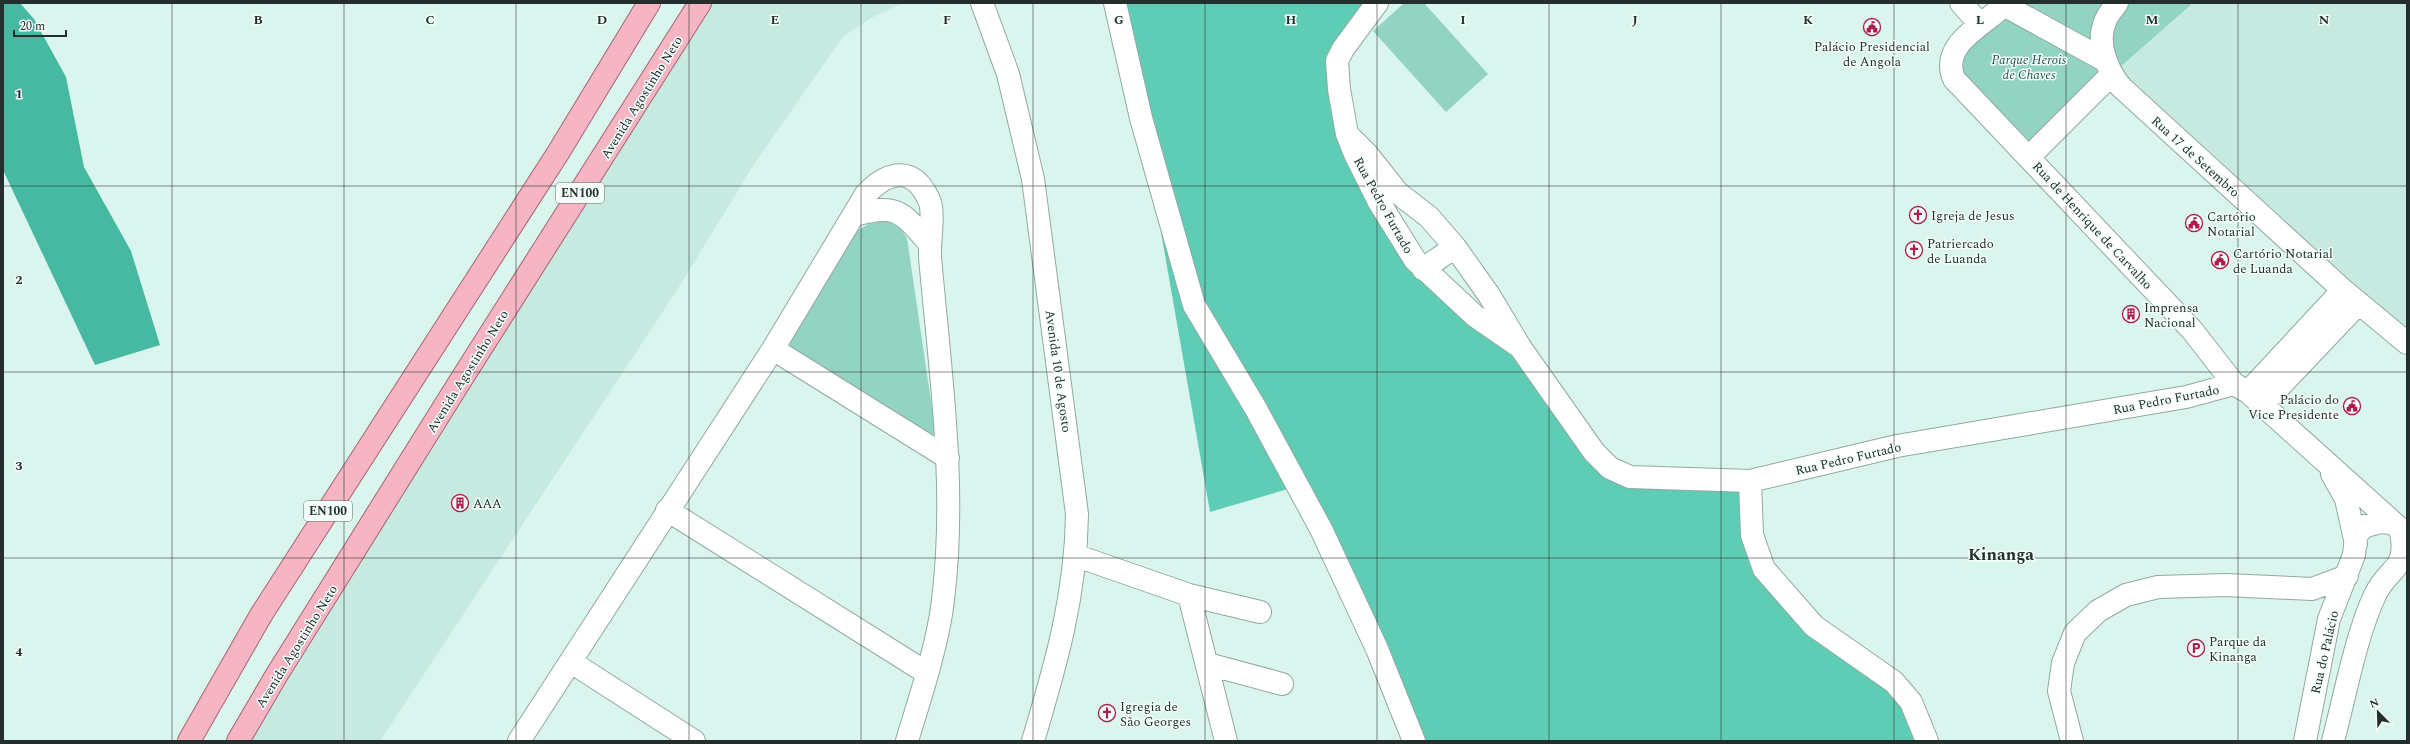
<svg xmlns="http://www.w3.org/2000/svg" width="2410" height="744" viewBox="0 0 2410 744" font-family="Spectral,serif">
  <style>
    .built { fill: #c7eae0 }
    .green { fill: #92d3c2 }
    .forest { fill: #5fcdb5 }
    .water { fill: #47b8a1 }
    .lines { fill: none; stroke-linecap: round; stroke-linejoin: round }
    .minor-casing { stroke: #90a9a2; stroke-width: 24 }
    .major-casing { stroke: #a76573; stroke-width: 24 }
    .minor { stroke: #fff; stroke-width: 22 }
    .major { stroke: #f5b5c2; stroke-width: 22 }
    .grid { fill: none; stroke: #242e2c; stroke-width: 1; stroke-opacity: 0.55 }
    .labels { text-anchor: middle; stroke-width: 3; stroke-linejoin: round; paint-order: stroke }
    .shield { fill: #f3fefb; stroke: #626c6a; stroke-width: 1 }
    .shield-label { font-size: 12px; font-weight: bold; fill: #242e2c }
    .poi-label { font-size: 13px; fill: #242e2c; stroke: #f3fefb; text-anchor: start }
    .park-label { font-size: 13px; font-style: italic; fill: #25544a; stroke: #f3fefb }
    .street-label { font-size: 13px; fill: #242e2c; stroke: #f3fefb }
    .district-label { font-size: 17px; font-weight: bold; fill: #242e2c; stroke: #f3fefb }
    .grid-label { font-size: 13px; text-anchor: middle; font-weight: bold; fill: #242e2c; stroke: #f3fefb; stroke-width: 3; stroke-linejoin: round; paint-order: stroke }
  </style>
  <rect width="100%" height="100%" fill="#daf5ee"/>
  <path class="built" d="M698,3H903L871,18L844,36L821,68L753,166L679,287L380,741H238Z
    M2193,3H2407V343L2111,75Z"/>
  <path class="green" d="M1404,3H1424L1488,74L1446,112L1373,31Z
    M2006,3H2193L2111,75L2029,157L1960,86L1952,55Z
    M873,221C892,221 897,222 907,238L935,429L933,435L925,436L787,346L857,231Z"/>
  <path class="forest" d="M1115,3H1377L1343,49L1339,89L1400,240L1492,328L1610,468L1750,481L1764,569L1894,682L1927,741H1410L1298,486L1210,512L1141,118Z"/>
  <path class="water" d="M3,3H20L34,19L66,77L84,167L131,251L160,345L95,365L3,170Z"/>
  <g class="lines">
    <g class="minor-casing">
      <path id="minor" d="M982,3L1008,74L1033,179L1077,514C1076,595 1056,664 1033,741
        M1115,3L1141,118L1194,305L1256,409L1321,529L1377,649L1414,741
        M1377,3L1343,49L1337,61L1339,89L1347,134L1355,154L1379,202L1415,260L1475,316L1517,345
        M1961,3L1980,24
        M2006,3C1986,25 1939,43 1954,79L2192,330L2234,384L2248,392L2407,535
        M2117,3C2113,9 2107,15 2105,22C2096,43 2107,70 2121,87L2343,290L2407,343
        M2004,5L2106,61
        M1347,134L1367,154L1398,193L1429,217L1455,247L1489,295L1520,347L1594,452L1610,468L1630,477L1750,481L1897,446L2186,397L2234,384
        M2029,157L2111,75
        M855,215C897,203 902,212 929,243
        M1423,269L1455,247
        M773,349L948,458
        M2248,392L2343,290
        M2262,405L2359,303
        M2332,474L2346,499L2356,544
        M1750,481L1752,535L1764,569L1814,626L1894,682L1911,702L1927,741
        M667,510L927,673
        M1077,556L1189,595L1260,612
        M1189,595L1226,741
        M571,662L694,741
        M1208,664L1282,684
        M519,741L773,349L866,194C889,170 914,166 929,200C935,212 929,242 930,257C940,371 957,486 943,600C938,644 920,698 907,741
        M2072,741L2059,691L2063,663L2075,633L2098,611L2126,595L2158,587L2226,585L2312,589L2347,576
        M2305,741L2329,619L2354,555L2356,535L2365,526L2381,522L2391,523L2400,528C2410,571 2389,565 2375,595C2356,635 2345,696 2333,741"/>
    </g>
    <g class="major-casing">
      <path id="major" d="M189,741L261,615L558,153L649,3
        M238,741L276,676L459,383L700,3"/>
    </g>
    <use href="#minor" class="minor"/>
    <use href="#major" class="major"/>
  </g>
  <path class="grid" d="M172,3V741M344,3V741M516,3V741M689,3V741M861,3V741M1033,3V741M1205,3V741M1377,3V741M1549,3V741M1721,3V741M1894,3V741M2066,3V741M2238,3V741M3,186H2407M3,372H2407M3,558H2407"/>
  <defs>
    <g id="civic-ring" transform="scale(0.9)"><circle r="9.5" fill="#f3fefb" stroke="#ae1c4f" stroke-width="1.5"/><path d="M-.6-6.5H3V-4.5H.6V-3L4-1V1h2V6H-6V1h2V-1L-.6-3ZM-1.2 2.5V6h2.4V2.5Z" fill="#ae1c4f"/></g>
    <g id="church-ring" transform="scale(0.9)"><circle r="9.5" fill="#f3fefb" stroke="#ae1c4f" stroke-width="1.5"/><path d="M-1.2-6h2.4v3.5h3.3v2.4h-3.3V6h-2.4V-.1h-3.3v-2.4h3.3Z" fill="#ae1c4f"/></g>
    <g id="building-ring" transform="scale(0.9)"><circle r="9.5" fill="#f3fefb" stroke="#ae1c4f" stroke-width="1.5"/><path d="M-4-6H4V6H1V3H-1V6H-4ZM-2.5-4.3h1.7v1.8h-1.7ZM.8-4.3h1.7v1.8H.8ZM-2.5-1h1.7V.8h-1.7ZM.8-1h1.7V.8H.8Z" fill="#ae1c4f"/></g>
    <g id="parking-ring" transform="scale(0.9)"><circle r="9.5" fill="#f3fefb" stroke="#ae1c4f" stroke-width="1.5"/><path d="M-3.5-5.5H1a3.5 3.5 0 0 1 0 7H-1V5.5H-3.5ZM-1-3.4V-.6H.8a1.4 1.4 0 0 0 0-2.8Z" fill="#ae1c4f"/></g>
  </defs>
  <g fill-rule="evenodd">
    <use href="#civic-ring" x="1872" y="27"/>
    <use href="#church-ring" x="1918" y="215"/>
    <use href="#civic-ring" x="2194" y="223"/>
    <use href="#church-ring" x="1914" y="250"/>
    <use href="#civic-ring" x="2220" y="260"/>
    <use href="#building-ring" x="2131" y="314"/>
    <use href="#civic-ring" x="2352" y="406"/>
    <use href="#building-ring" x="460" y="503"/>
    <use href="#parking-ring" x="2196" y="648"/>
    <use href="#church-ring" x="1107" y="713"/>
  </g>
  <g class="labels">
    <g class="shield">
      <rect x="556" y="183" width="48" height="20" rx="3"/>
      <rect x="304" y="501" width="48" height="20" rx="3"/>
    </g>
    <g class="shield-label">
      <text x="580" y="197">EN100</text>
      <text x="328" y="515">EN100</text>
    </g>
    <g class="poi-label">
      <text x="1872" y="51" text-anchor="middle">Palácio Presidencial<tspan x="1872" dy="15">de Angola</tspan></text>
      <text x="1931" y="220">Igreja de Jesus</text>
      <text x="2207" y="221">Cartório<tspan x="2207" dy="15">Notarial</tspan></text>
      <text x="1927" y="248">Patriercado<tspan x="1927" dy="15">de Luanda</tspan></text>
      <text x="2233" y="258">Cartório Notarial<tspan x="2233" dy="15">de Luanda</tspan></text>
      <text x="2144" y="312">Imprensa<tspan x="2144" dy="15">Nacional</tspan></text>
      <text x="2339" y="404" text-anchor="end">Palácio do<tspan x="2339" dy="15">Vice Presidente</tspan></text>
      <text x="473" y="508">AAA</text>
      <text x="2209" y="646">Parque da<tspan x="2209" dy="15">Kinanga</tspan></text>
      <text x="1120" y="711">Igregia de<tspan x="1120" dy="15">São Georges</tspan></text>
    </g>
    <g class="park-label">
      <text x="2029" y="64">Parque Herois<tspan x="2029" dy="15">de Chaves</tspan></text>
    </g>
    <g class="street-label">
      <text transform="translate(641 97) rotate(-58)" y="5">Avenida Agostinho Neto</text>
      <text transform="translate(2196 156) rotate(42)" y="5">Rua 17 de Setembro</text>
      <text transform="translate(1384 205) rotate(61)" y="5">Rua Pedro Furtado</text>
      <text transform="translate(2093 225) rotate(47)" y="5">Rua de Henrique de Carvalho</text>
      <text transform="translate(467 371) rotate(-58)" y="5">Avenida Agostinho Neto</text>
      <text transform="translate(1059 371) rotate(82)" y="5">Avenida 10 de Agosto</text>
      <text transform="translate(2166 399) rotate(-11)" y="5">Rua Pedro Furtado</text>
      <text transform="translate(1848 458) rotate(-13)" y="5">Rua Pedro Furtado</text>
      <text transform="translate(296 646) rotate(-58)" y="5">Avenida Agostinho Neto</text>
      <text transform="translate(2324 652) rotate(-77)" y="5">Rua do Palácio</text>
    </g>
    <g class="district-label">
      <text x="2001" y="560">Kinanga</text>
    </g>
  </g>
  <g class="grid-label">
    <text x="258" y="24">B</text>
    <text x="430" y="24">C</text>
    <text x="602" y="24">D</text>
    <text x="775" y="24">E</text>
    <text x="947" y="24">F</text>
    <text x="1119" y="24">G</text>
    <text x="1291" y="24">H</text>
    <text x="1463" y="24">I</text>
    <text x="1635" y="24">J</text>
    <text x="1808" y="24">K</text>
    <text x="1980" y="24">L</text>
    <text x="2152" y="24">M</text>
    <text x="2324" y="24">N</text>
    <text x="19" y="98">1</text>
    <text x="19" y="284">2</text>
    <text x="19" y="470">3</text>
    <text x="19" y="656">4</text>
  </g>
  <rect width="2410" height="744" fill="none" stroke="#242e2c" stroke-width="8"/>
  <g transform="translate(2378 712) rotate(337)" stroke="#f3fefb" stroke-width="3" paint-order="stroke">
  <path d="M0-3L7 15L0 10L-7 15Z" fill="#242e2c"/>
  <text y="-6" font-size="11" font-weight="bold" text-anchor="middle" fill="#242e2c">N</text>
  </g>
  <path d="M14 30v6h52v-6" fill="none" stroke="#242e2c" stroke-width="2"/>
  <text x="20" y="30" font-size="12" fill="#242e2c" stroke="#f3fefb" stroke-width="3" paint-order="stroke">20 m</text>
</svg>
